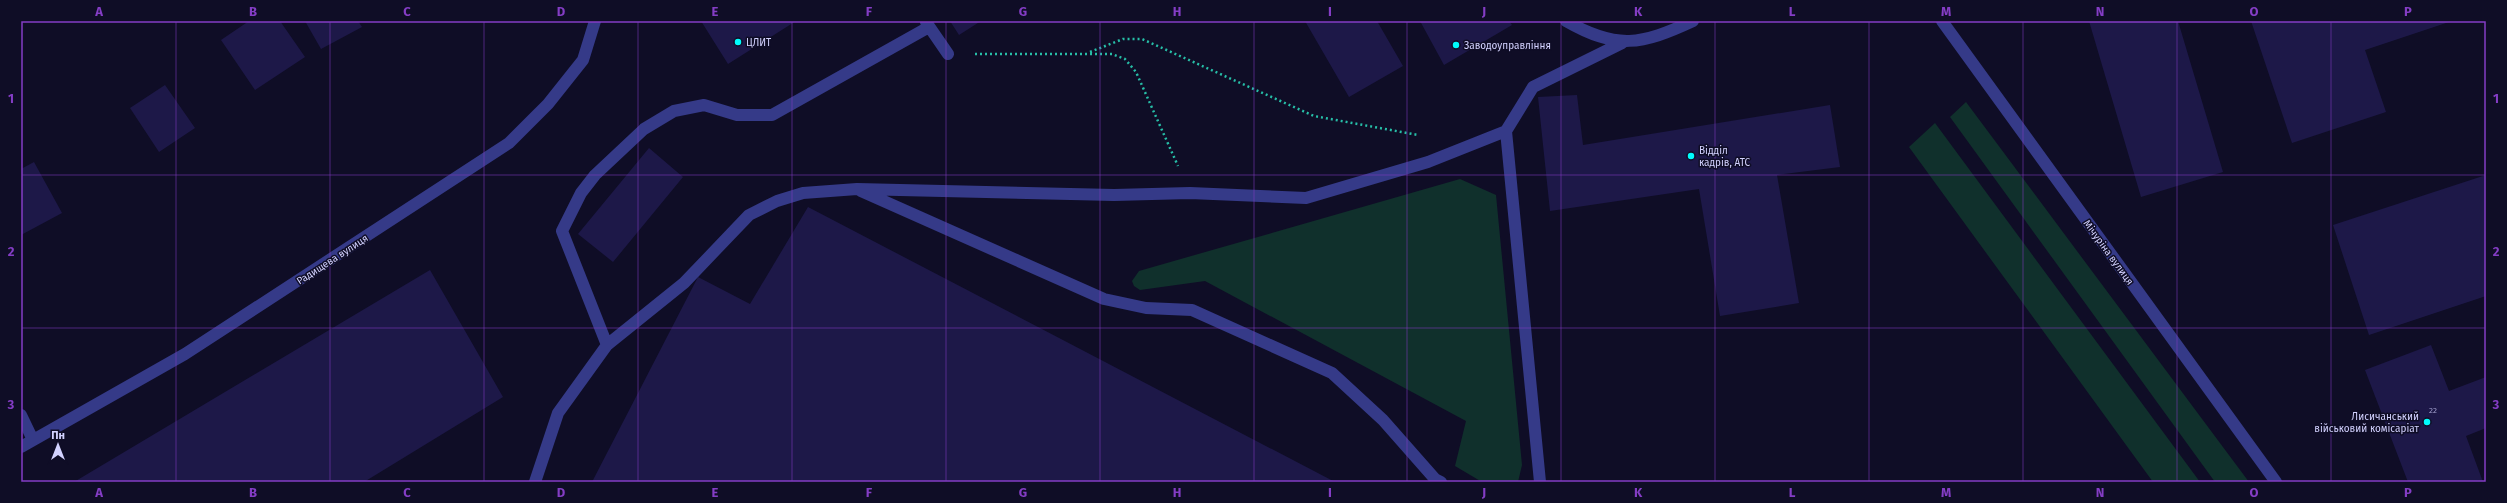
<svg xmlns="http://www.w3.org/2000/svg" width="2507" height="503" viewBox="0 0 2507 503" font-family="'Fira Sans',sans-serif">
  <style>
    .green { fill: #10302c }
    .building { fill: #1d1848 }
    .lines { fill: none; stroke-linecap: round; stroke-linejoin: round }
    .path { stroke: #27bea7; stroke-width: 2.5; stroke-dasharray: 2 3; stroke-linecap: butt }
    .minor { stroke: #353a88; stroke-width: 12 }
    .grid { fill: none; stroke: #843dc5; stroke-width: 1; stroke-opacity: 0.55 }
    .poi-dot { fill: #00fcfd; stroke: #0f0d26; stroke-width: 1.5 }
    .labels { text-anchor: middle; stroke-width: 3; stroke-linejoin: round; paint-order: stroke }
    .number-label { font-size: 8px; fill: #a6a4d1 }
    .poi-label { font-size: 10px; fill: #d3d2ff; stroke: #0f0d26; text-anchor: start }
    .street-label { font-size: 10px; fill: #d3d2ff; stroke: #0f0d26 }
    .neatline { fill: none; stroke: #843dc5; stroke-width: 1.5 }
    .grid-label { font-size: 13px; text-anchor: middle; font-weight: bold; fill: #843dc5 }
  </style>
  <rect width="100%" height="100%" fill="#0f0d26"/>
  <path class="green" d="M1966,102L2249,482H2215L1950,117Z
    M1935,123L2200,482H2153L1909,147Z
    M1460,179L1496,195L1522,465L1518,482H1482L1455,466L1466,421L1205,281L1140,290L1134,286L1132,281L1139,271Z"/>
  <path class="building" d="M249,21H280L305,57L255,90L221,40Z
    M305,21H358L362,27L321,49Z
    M701,21H796L728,64Z
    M950,21H981L959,35Z
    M1305,21H1377L1403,66L1349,97Z
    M1420,21H1509L1512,25L1444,65Z
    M2089,21H2178L2223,172L2141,197Z
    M2251,21H2452L2365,50L2386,112L2292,143Z
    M165,85L195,128L159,152L130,108Z
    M1577,95L1583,145L1830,105L1840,167L1777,175L1799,303L1720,316L1699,189L1550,211L1538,97Z
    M649,148L683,177L613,262L578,234Z
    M34,162L62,213L21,235V169Z
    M2486,175V296L2369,335L2333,225Z
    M808,207L1335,482H592L698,277L750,304Z
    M430,270L503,397L364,482H74Z
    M2431,345L2449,391L2486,377V428L2466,436L2483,482H2408L2365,370Z"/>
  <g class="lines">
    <path class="path" d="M1090,52L1123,39H1142L1314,116L1418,135
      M975,54H1112L1125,59L1136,72L1178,166"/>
    <path class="minor" d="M1566,21C1617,50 1641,45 1693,21
      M1942,21L2276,482
      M926,22L948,54
      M929,27L772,115H737L704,105L674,111L644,129L595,175L581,193L562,231L607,345L684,283L749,215L777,201L803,193L857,189L1114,195L1190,193L1306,198L1428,162L1506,131L1533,87L1622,43
      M1506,131L1540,482
      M861,191L1104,299L1146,308L1192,310L1332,373L1383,420L1435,479L1441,482
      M21,415L33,440
      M21,447L185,354L509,143L548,104L583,60L595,21
      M535,482L558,413L607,345"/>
  </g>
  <path class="grid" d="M176,21V482M330,21V482M484,21V482M638,21V482M792,21V482M946,21V482M1100,21V482M1254,21V482M1407,21V482M1561,21V482M1715,21V482M1869,21V482M2023,21V482M2177,21V482M2331,21V482M21,175H2486M21,328H2486"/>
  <g class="poi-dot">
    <circle cx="738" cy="42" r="4"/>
    <circle cx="1456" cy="45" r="4"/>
    <circle cx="1691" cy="156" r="4"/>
    <circle cx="2427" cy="422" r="4"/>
  </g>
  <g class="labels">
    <g class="number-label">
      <text x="2433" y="413">22</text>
    </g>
    <g class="poi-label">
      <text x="746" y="46">ЦЛИТ</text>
      <text x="1464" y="49">Заводоуправління</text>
      <text x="1699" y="154">Відділ<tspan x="1699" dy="12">кадрів, АТС</tspan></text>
      <text x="2419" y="420" text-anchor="end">Лисичанський<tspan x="2419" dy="12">військовий комісаріат</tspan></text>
    </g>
    <g class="street-label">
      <text transform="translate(2109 252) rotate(54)" y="4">Мічуріна вулиця</text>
      <text transform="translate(332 259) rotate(-33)" y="4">Радищева вулиця</text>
    </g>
  </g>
  <rect width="2507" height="503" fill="none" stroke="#0f0d26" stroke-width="44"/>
  <g transform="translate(58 445)" stroke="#0f0d26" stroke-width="3" paint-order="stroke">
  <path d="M0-3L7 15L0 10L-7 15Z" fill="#d3d2ff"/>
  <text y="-6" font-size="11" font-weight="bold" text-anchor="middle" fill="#d3d2ff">Пн</text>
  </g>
  <rect x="22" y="22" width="2463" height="459" class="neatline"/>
  <g class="grid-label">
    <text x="99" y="16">A</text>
    <text x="253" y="16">B</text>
    <text x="407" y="16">C</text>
    <text x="561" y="16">D</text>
    <text x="715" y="16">E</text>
    <text x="869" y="16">F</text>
    <text x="1023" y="16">G</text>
    <text x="1177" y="16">H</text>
    <text x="1330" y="16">I</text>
    <text x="1484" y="16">J</text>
    <text x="1638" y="16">K</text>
    <text x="1792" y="16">L</text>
    <text x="1946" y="16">M</text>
    <text x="2100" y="16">N</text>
    <text x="2254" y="16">O</text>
    <text x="2408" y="16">P</text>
    <text x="11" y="103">1</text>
    <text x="2496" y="103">1</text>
    <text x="11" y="256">2</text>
    <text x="2496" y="256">2</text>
    <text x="11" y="409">3</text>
    <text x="2496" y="409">3</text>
    <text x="99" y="497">A</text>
    <text x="253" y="497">B</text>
    <text x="407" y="497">C</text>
    <text x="561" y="497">D</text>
    <text x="715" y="497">E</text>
    <text x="869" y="497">F</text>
    <text x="1023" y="497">G</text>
    <text x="1177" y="497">H</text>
    <text x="1330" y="497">I</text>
    <text x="1484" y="497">J</text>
    <text x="1638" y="497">K</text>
    <text x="1792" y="497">L</text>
    <text x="1946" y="497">M</text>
    <text x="2100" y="497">N</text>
    <text x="2254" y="497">O</text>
    <text x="2408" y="497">P</text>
  </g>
</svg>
